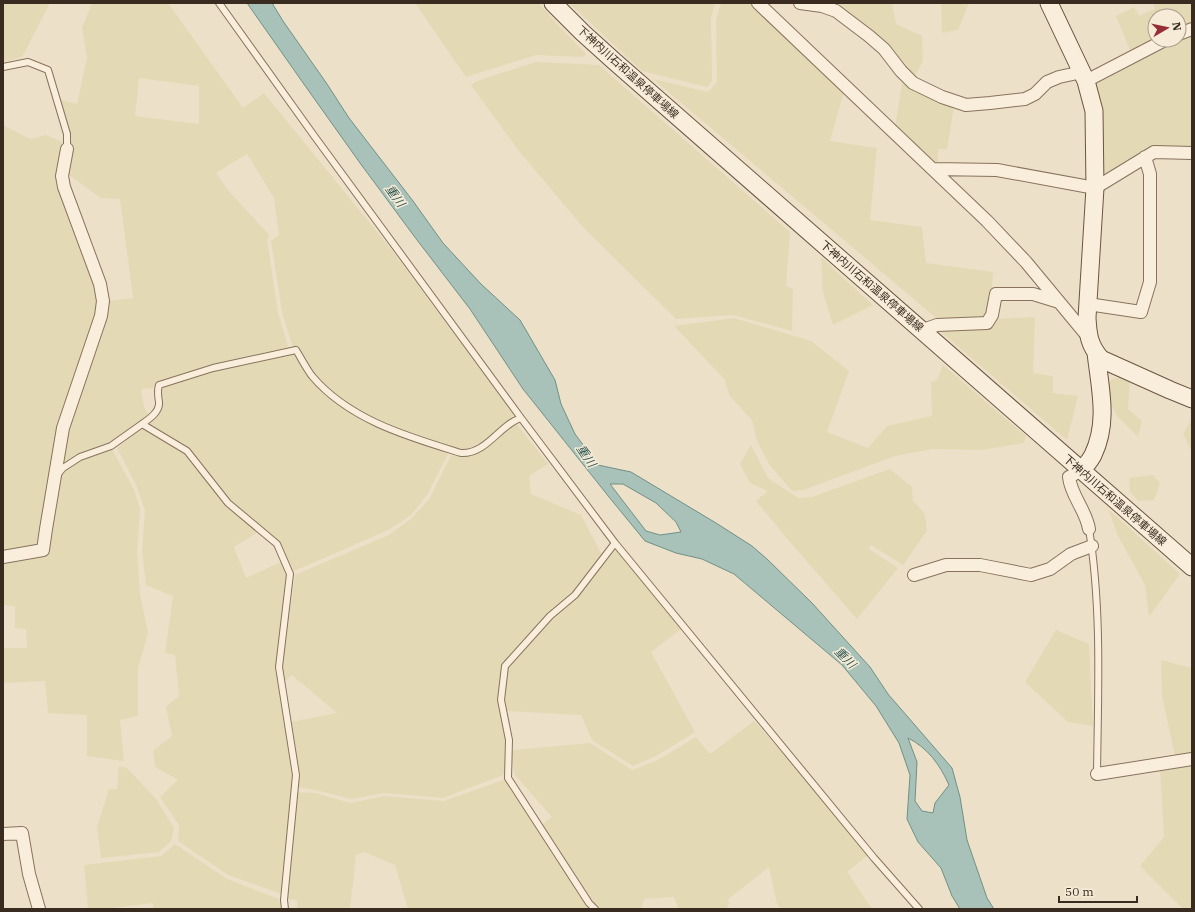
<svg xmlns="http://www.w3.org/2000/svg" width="1195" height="912" viewBox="0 0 1195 912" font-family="'IBM Plex Serif','Noto Sans JP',serif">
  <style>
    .farmland { fill: #e3d9b5; fill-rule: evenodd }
    .water { fill: #a9c2b9; stroke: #6f9086; fill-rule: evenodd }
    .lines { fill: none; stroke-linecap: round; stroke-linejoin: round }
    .lane-casing { stroke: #89725d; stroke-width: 8 }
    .street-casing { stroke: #89725d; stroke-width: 14 }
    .secondary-casing { stroke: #6b5440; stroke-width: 19 }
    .lane { stroke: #f8eedb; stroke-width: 6 }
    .street { stroke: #f8eedb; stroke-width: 12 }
    .secondary { stroke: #f8eedb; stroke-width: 17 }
    .labels { text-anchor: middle; stroke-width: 3; stroke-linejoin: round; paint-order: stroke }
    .street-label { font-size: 11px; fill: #3a2b20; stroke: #f5ebd7 }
    .water-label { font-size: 12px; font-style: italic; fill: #305954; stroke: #f5ebd7 }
  </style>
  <rect width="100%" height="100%" fill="#ede0c8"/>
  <path class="farmland" d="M3,3H50L22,57L3,62Z
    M92,3H168L243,108L264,93L391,249L514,415L481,444L471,449L461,450L415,436L379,422L344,402L315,375L298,347L293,348L282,312L271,241L279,235L274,198L247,154L216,173L228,190L270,236L267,239L278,313L289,349L160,383L153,388L141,389L144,407L149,415L111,443L60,468L68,423L107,301L133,298L120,199L101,198L66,173L70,145L60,100L77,104L87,58L82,28ZM139,78L199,86V124L135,116Z
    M415,3H539L556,23L586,54L583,57L536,55L466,77Z
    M569,3H715L711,18L712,81L707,87L642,71Z
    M721,3H751L755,4L844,91L830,141L877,148L870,220L922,227L926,263L993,272L990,314L986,321L941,322L653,79L708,92L717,82L716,20Z
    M828,3L892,4L896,24L922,36L923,61L913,79Z
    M941,3H969L958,30L942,33Z
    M1153,3H1192V26L1179,32V16H1155V40L1132,55L1116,16L1134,7L1139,16L1155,9Z
    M1192,31V148L1158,147L1111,172L1103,173V126L1091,82L1172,40H1179V36Z
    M536,62L599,65L790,232L786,286L793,289L792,331L733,315L676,319L582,226L519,151L471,85L477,81Z
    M902,83L915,92L954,107L947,149H938V165H933L895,128Z
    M3,125L30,139L46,135L62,142L59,175L98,286L100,309L88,341L39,546L3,554Z
    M821,257L852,286L873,305L833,325L823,292Z
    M1035,317L1033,373L1053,376V393L1078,396L1067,440L941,332L949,328L995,319Z
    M734,318L811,341L849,371L827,432L868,448L887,426L932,416L931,382L937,380L943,365L1026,436L1024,443L982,450L933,449L895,456L803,490L792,491L769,464L757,441L752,420L729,395L725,380L674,326Z
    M295,353L309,377L338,405L379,428L448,454L427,495L410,516L388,530L292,572L277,540L231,501L186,447L149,424L162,407L160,392L161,387L212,371Z
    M1124,376L1130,381L1128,409L1142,421L1138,437L1118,417L1111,405L1109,384L1112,379Z
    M1192,418V452L1183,434Z
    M515,422L548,464L529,476L531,494L581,515L603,557L574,594L503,664L498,699L507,743L506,774L443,798L384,793L351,799L316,790L297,787L291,722L337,713L292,675L283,683L282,667L295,575L389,535L412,518L429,499L451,455L457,456L471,455L487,447Z
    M142,428L183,451L228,505L258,532L234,547L246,578L283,561L288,575L276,667L293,774L282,894L228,875L178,841L179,825L160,797L178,780L155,767L153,751L172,736L166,707L179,696L175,655L165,653L173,596L146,585L142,550L145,510L136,485L117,448Z
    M751,445L768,478L798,498L812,497L890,469L912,487L913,501L925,514L927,531L903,565L871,545L869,549L898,568L857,619L790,542L756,501L768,491L750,483L740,464Z
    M112,449L134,490L140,510L137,552L140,594L148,633L138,668V716L120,720L124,761L87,756V715L48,713L45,681L3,683V648H27L26,629L15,628V606L3,605V560L44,556L57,478L66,470L83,459Z
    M1153,475L1160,483L1154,500L1138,501L1130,491L1129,478Z
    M1108,509L1180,574L1149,617L1145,585L1118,536Z
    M616,550L681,629L651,652L695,732L656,756L633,766L592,740L581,715L506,711L503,700L508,669L554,616L578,595Z
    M1056,630L1089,644L1093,726L1068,722L1025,682Z
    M1161,660L1192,668V755L1175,756L1162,696Z
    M754,721L818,793L869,854L847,872L872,909H781L777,904L769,867L727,900L730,903L726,909H678L674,897L644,899L641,909H598L591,902L542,825L552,817L515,775L510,754L514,750L590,743L632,770L658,760L696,737L710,754Z
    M1192,765V909H1183L1140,866L1164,837L1160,768Z
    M119,766L127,768L156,799L174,828L171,841L159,852L101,858L97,827L109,789H117Z
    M506,779L591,909H408L395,865L364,852L356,855L350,909H303L297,908V900L287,899L297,792L315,793L351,803L384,796L444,801Z
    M175,844L227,879L279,899L281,909H153V903L104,909H88L84,865L161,856Z"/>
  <path class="water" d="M247,3H272L283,21L327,84L349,118L413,201L443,243L481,284L520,320L555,380L561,404L575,434L598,465L631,472L716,523L752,546L767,559L812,603L850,645L870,667L888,694L952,768L960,797L967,840L987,898L994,909H960L952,896L941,868L918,842L907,819L910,775L899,743L876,706L842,665L734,574L702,559L676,553L645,541L609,497L574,453L523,389L470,309L414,236L360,163L301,80ZM610,484H623L656,503L676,522L681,532L660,535L646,531ZM908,738C928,748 940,765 949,785L935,803L933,813L922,811L915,801L917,762Z"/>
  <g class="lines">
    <g class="lane-casing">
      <path id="lane" d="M219,3L315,137L521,418L615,543L874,858L919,909
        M3,67L28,62L48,70L67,134V149
        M142,424C149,419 160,412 159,402C158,396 157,391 159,385L213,368L296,350C301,358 306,368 312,376C349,420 409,437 461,453C487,454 499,425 521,418
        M57,475L63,468L80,457L111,446L142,424L187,451L228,503L277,544L290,574L279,667L296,775L284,900L285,909
        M1089,529C1102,609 1098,693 1097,774
        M595,909L589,903L508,778L509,740L501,700L505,666L550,616L575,595L615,543"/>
    </g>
    <g class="street-casing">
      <path id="street" d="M758,3L987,221L1026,262L1089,338
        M800,3L822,6L836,11L869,36L884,49L901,71L913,83L942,97L966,105L990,103L1025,99L1035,94L1047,82L1059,77L1082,72
        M1179,34L1192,29
        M1086,81L1165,40
        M933,169L997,170L1095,188L1154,152L1192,153
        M1088,304L1141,312L1150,282V174L1145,157
        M923,330L937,325L987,323L992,315L996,294H1033L1059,302
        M1082,470L1069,477C1071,496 1086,510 1089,529
        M3,557L43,550L46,529L63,428L101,316L103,301L100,284L64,187L62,176L67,149
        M914,575L946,565H980L1031,575L1050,569L1071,554L1092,546
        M1097,774L1192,759
        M3,834L22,833L29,874L39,909"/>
    </g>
    <g class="secondary-casing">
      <path id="secondary" d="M553,3L583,33L614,61L1192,567
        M1049,3L1086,81L1094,111L1095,188L1087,318C1088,335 1089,345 1101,359L1170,390L1192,399
        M1082,470C1085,466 1090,461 1093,455C1109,422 1100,388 1096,353"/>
    </g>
    <use href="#lane" class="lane"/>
    <use href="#street" class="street"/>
    <use href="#secondary" class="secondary"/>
  </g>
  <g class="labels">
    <g class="street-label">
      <text transform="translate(628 72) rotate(42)" y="4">下神内川石和温泉停車場線</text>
      <text transform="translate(872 286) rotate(41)" y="4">下神内川石和温泉停車場線</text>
      <text transform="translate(1115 500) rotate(41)" y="4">下神内川石和温泉停車場線</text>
    </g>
    <g class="water-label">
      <text transform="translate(395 196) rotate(54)" y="4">重川</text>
      <text transform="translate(586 456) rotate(56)" y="4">重川</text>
      <text transform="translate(845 658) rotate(45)" y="4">重川</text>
    </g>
  </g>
  <rect width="1195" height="912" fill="none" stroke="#3a2b20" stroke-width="8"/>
  <g transform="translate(1167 28) rotate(81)"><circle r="19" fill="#f5ebd7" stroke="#aa9e8e"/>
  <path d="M0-3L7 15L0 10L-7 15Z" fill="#962f34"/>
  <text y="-6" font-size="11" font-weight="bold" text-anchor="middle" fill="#3a2b20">N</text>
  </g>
  <path d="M1059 896v6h78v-6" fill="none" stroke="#3a2b20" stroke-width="2"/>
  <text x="1065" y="896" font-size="12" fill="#3a2b20" stroke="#f5ebd7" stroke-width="3" paint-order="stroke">50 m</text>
</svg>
